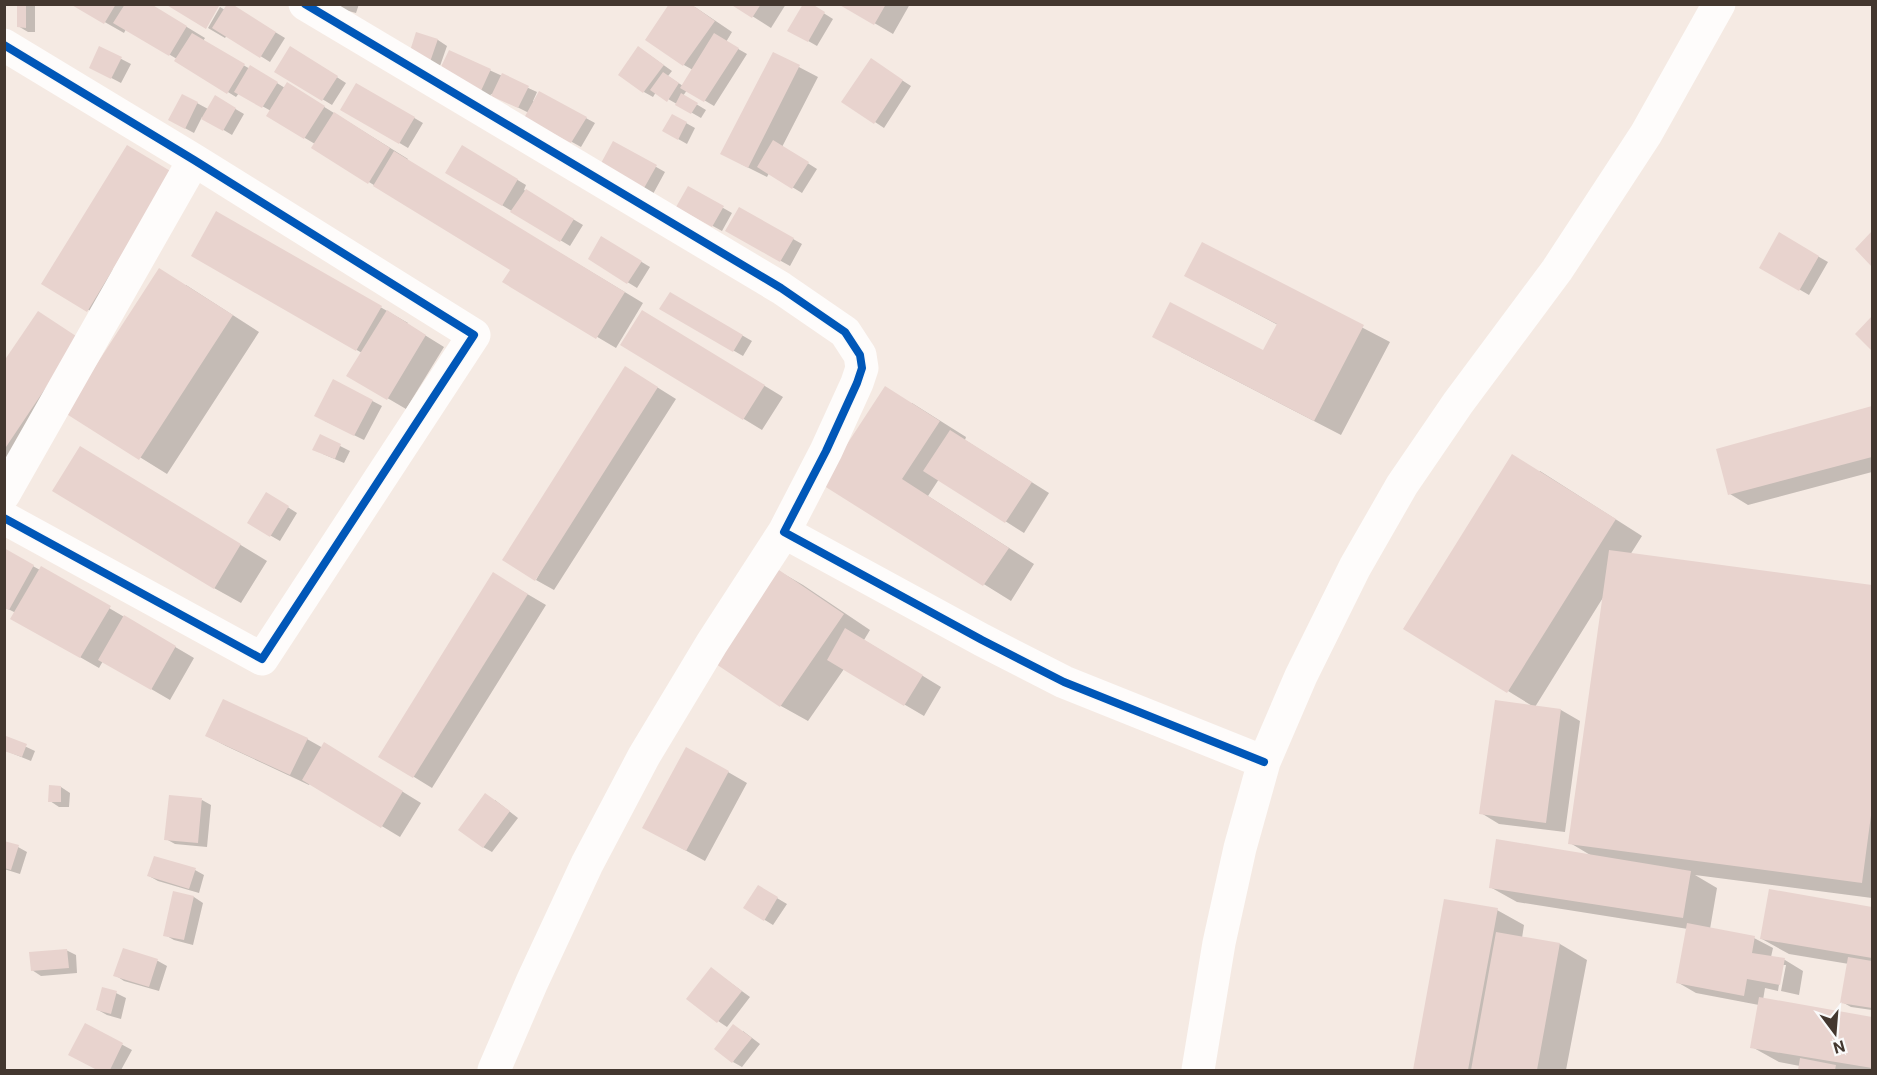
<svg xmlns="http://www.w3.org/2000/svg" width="1877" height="1075" viewBox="0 0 1877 1075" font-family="Roboto,sans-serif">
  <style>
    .shadow { fill: #0003 }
    .building { fill: #e8d3ce }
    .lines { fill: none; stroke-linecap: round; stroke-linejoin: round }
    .minor { stroke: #fefcfb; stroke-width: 33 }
    .cycleway-casing { stroke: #fafafa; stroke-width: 11 }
    .cycleway { stroke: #0057b8; stroke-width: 8 }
  </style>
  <rect width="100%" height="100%" fill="#f5eae3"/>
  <path class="shadow" d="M18,4H35V32H28L18,26Z
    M73,4H149L205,38L203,41L250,69L251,67L285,88L297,90L408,159L407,161L643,303L616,348L504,282L512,269L313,148L315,144L268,116L271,111L239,93L236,97L176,60L177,59L126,29L124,33Z
    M229,4L285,38L270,62L227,35L225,38L208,28L220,7L225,10Z
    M333,4H359L356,13L341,9Z
    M733,4H786L771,28Z
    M809,4L833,19L817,46L789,30Z
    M842,4H910L893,34Z
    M695,7L732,32L726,42L747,54L714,106L687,90L683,96L706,110L701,118L656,92L653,97L644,92L648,54L672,71L668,76L683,86L693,70L684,65Z
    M417,34L438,40L447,46L440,66L420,59Z
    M100,48L131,64L121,83L100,72Z
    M450,52L537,92L533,101L535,102L540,93L595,123L581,147L527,117L529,113L491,94L490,97L449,78Z
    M299,53L346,83L332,105L276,71Z
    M774,54L818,77L782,147L817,169L802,193L769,173L767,177L741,164Z
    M880,66L911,86L884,128L875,122Z
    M357,85L423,123L408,148L342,109Z
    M215,97L244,114L232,135L202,117L194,133L179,125L197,103L208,109Z
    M686,123L695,128L687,144L664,131Z
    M614,143L665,172L653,194L602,165Z
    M127,147L107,321L44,283Z
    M462,147L526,185L524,190L583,225L570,246L447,172Z
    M688,188L732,213L722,231L678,207Z
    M740,209L802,244L790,266L727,231Z
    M217,213L408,323L407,324L444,347L406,409L348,375L362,353L193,255Z
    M1780,235L1828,262L1809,295L1761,267Z
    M602,238L650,267L637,288L590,259Z
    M1202,244L1390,342L1341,435L1181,352H1264L1278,325L1186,276Z
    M186,285L259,332L167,474L67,412Z
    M670,294L752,341L743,356L661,309Z
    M661,323L783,397L762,430L622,345Z
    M96,350L4,464V364Z
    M644,379L676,399L554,590L536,580Z
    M334,381L382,406L364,440L325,421Z
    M912,403L966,437L965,440L1049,493L1024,533L939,479L928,496L1034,564L1011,601L823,484Z
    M1872,408V472L1748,505L1730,494L1718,450Z
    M320,436L350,451L344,463L323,454Z
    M107,464L267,561L241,603L214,588Z
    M1540,471L1642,536L1630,555L1872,587V898L1695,875L1717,888L1710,929L1754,938L1773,948L1771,957L1785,960L1803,971L1799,995L1781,991L1786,965H1782L1778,991L1765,988L1763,1000L1872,1018V1070H1800V1066L1779,1062L1752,1047L1759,1005L1696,993L1677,982L1688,929L1517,902L1490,887L1592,856L1570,843L1604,596L1535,707L1561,710L1580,721L1565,832L1499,824L1481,813L1534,707L1405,628Z
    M267,494L297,513L280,541L249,523Z
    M4,550L40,570L41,568L194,658L170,700L103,661L99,668L31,629L16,613L4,607Z
    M777,570L803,585L870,630L864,640L941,687L924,716L844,669L808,721L781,706L715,661Z
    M512,585L546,605L432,788L380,756Z
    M207,736L307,739L323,748L343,755L421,803L400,837L310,783L309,785L226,746Z
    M7,738L35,751L31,761L4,750Z
    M728,772L747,783L705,861L663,838Z
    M61,787L70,793L69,807H59L50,801Z
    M202,800L211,805L207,847L175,844L166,839Z
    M495,800L518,818L492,852L483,847Z
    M4,843L18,847L27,852L20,874L4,869Z
    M195,870L204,875L199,893L158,881L149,876Z
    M758,887L787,904L773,925L745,908Z
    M1770,891L1872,908V1010L1851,1007L1842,1002L1849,964L1789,954L1762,939Z
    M174,893L194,897L203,903L193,945L174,940L165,935Z
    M1446,901L1497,910L1524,925L1522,938L1560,944L1587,960L1566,1070H1414Z
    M66,950L76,955L77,973L41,976L32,970Z
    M124,950L158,961L167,966L159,991L124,981L115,975Z
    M720,975L750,997L727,1027L718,1021Z
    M116,993L126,998L121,1019L107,1015L98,1010Z
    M86,1025L132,1050L121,1070H99L79,1060Z
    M743,1031L760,1044L742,1067L733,1062Z"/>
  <path class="building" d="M17,4H26V28L17,27Z
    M70,4H116L104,24Z
    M125,4H151L187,26L169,56L113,23Z
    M165,4H218L219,6L206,29Z
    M227,4H232L276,32L260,58L212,28Z
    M669,4H691L715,21L683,66L645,40Z
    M730,4H761L752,18Z
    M803,4H812L825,12L808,42L787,31Z
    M838,4H886L874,25Z
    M416,32L438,39L430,62L409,54Z
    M192,33L245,64L227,94L174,61Z
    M714,33L739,48L704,102L680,88Z
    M99,46L122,57L111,79L89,68Z
    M290,46L338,76L322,101L274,72Z
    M638,46L664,65L643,93L618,75Z
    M449,50L491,69L480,93L438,73Z
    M773,52L800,65L748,168L720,154Z
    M871,58L903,80L874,124L841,102Z
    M250,65L278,82L262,108L234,92Z
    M663,72L679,83L667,102L650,90Z
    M502,73L529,86L518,108L491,96Z
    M287,82L325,106L304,139L266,116Z
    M356,83L415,117L399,144L340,110Z
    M539,91L587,117L571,143L524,118Z
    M681,93L698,103L691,114L675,105Z
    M182,94L198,102L185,129L168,120Z
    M215,95L236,108L223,131L201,119Z
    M334,112L390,148L368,184L311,148Z
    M672,114L687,122L678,140L662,131Z
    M773,140L809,162L792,189L757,167Z
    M613,141L657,165L643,190L600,165Z
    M127,145L172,172L87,312L41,284Z
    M462,145L518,179L502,206L445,173Z
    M394,151L625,292L596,339L502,282L510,270L373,186Z
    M688,186L724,206L712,227L676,207Z
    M526,189L574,219L560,242L510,212Z
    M739,207L794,238L780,262L725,231Z
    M216,211L382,306L356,351L191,256Z
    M1872,231V267L1855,249Z
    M1779,232L1819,256L1799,291L1759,268Z
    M601,236L642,261L627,284L588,259Z
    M1202,242L1364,325L1314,421L1152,337L1170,302L1263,350L1277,324L1184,276Z
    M159,268L233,315L139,460L65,413Z
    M670,292L743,335L733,352L659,309Z
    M387,310L426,335L387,400L346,376Z
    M642,310L765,385L743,420L620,345Z
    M38,311L79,338L4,450V361Z
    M1872,316V351L1855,334Z
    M625,366L658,387L535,581L502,560Z
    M333,379L373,400L354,436L314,416Z
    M885,386L940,421L902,479L1009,548L983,586L821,484Z
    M1872,406V457L1728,495L1716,449Z
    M950,430L1032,482L1005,523L923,471Z
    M320,434L341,444L335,459L312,450Z
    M80,446L241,544L214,589L52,491Z
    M1512,454L1616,519L1507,693L1403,629Z
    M266,492L289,506L270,537L247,523Z
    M4,548L34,565L9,610L4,608Z
    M1609,550L1872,585V808L1862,883L1568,844Z
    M41,566L111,606L80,658L10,619Z
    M776,568L844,614L780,707L713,662Z
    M493,572L528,594L413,778L378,757Z
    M124,615L176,646L151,690L98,660Z
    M845,628L923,675L904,706L827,660Z
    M223,699L308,738L290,775L205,736Z
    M1495,700L1561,709L1546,823L1479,814Z
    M6,736L27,744L22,757L4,751Z
    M324,742L403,791L381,828L302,780Z
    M686,747L729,771L686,851L642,828Z
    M49,785L61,786V802H48Z
    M485,793L510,811L483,848L458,830Z
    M169,795L202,798L198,843L164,840Z
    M1496,839L1691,871L1683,918L1489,888Z
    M4,841L19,845L11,870L4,868Z
    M154,856L196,868L189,889L147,876Z
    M758,885L778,897L764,921L743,908Z
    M1769,889L1872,907V958L1760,939Z
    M173,891L194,896L184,940L163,936Z
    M1444,899L1498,908L1468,1070H1413Z
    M1687,923L1755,936L1752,953L1785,958L1780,985L1747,979L1744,996L1676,983Z
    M1496,932L1560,943L1537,1070H1471Z
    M123,948L158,959L149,987L113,976Z
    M67,949L69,968L31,971L29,952Z
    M1848,957L1872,961V1008L1840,1003Z
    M711,967L742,991L717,1023L686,999Z
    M102,987L117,991L111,1014L96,1010Z
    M1759,997L1872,1017V1068L1750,1048Z
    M85,1023L123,1043L110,1070H97L68,1055Z
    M733,1024L752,1038L732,1063L714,1049Z
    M1800,1058L1836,1065L1835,1070H1798Z"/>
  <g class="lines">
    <path class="minor" d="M305,4L781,288L845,332L860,355L862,368L857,383L826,451L784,532L982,640L1064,682L1264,762
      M4,45L194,160L474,335L262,659L4,518
      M4,494L194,160
      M494,1070L532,982L587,864L644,756L712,643L784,532
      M1198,1070L1219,943L1240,848L1264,762L1301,676L1355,567L1402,485L1458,403L1557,270L1646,134L1719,4"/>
    <g class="cycleway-casing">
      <path id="cycleway" d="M305,4L781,288L845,332L860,355L862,368L857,383L826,451L784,532L982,640L1064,682L1264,762
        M4,45L194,160L474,335L262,659L4,518"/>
    </g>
    <use href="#cycleway" class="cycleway"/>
  </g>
  <rect width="1877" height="1075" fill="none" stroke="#43372f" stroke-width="12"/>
  <g transform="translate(1835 1033) rotate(164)" stroke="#fafafa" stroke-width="4.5" paint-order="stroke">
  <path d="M0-4.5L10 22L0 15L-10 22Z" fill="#43372f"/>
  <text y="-9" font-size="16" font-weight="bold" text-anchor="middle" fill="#43372f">N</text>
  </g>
</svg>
